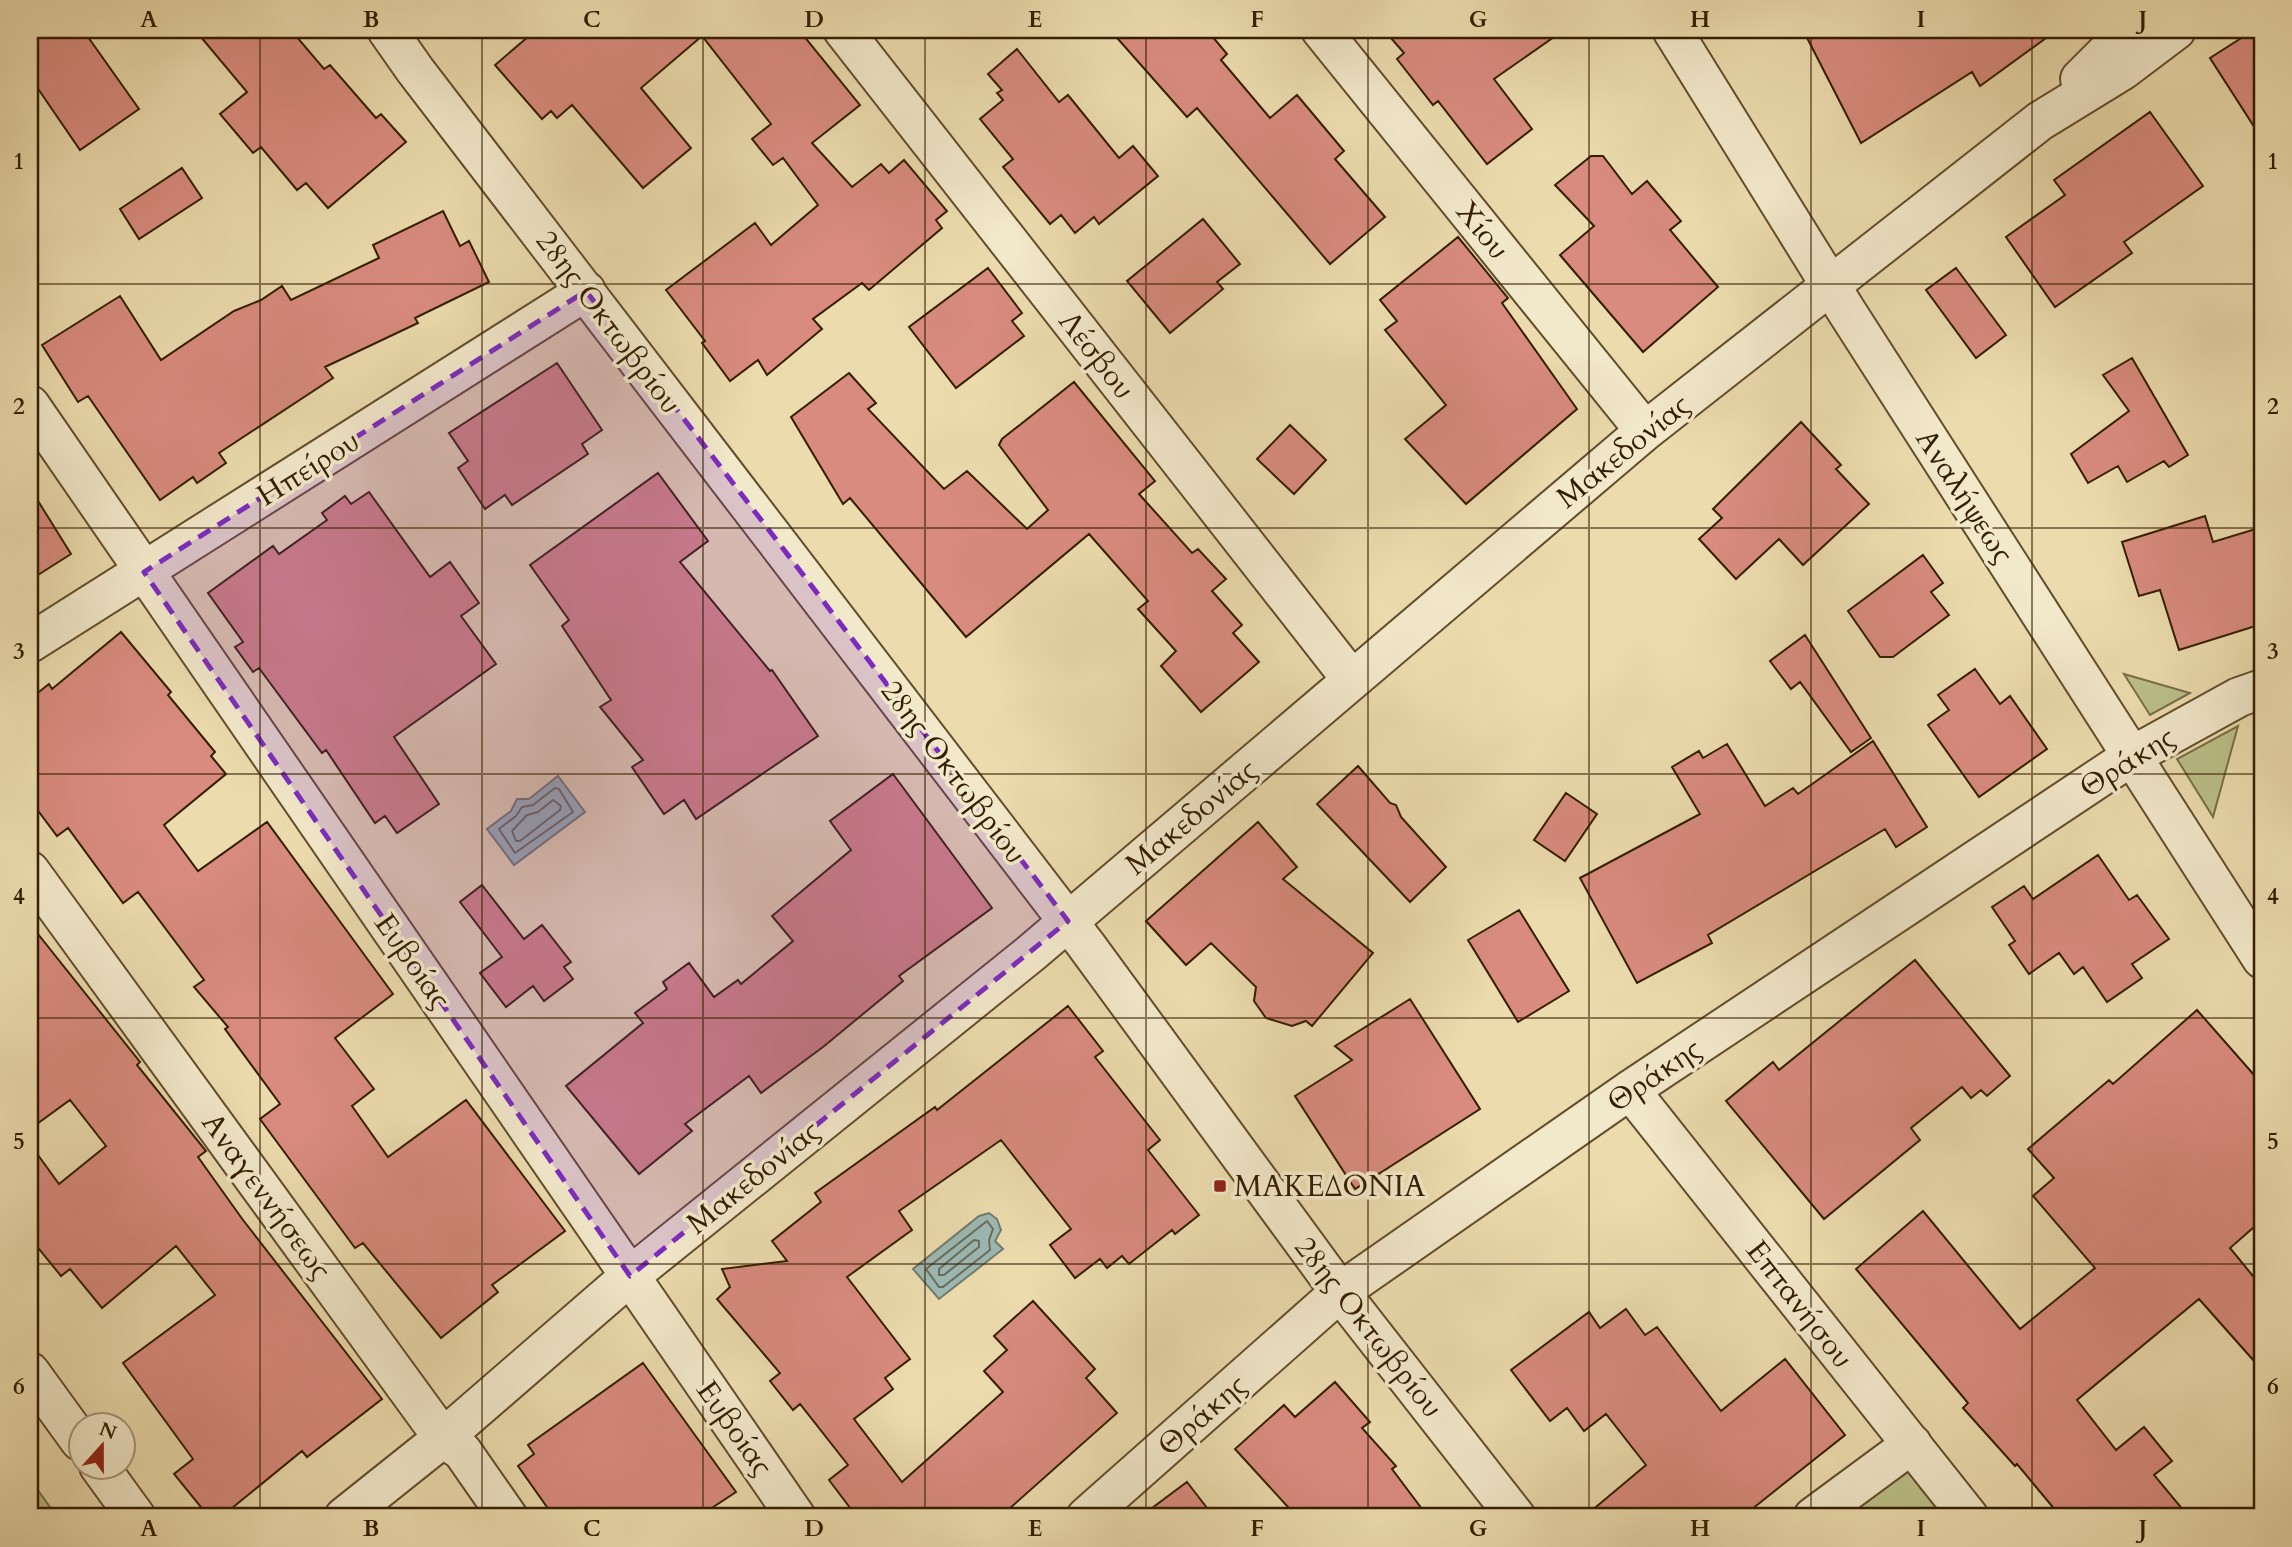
<svg xmlns="http://www.w3.org/2000/svg" width="2292" height="1547" viewBox="0 0 2292 1547" font-family="Cardo,serif">
  <style>
    .green { fill: #bbbf88; stroke: #786e44; stroke-width: 2 }
    .water { fill: #9cb9b4; stroke: #727b6c; stroke-width: 2 }
    .lines { fill: none; stroke-linecap: round; stroke-linejoin: round }
    .shore { stroke: #686c5a; stroke-width: 2 }
    .building { fill: #d88b7e; stroke: #341e00; stroke-width: 2 }
    .minor-casing { stroke: #624d2b; stroke-width: 42 }
    .minor { stroke: #f2e8ca; stroke-width: 38 }
    .marked { fill: #7b2cbf; fill-opacity: 0.2; stroke: #7b2cbf; stroke-width: 5; stroke-dasharray: 14 9; stroke-linejoin: round }
    .grid { fill: none; stroke: #341e00; stroke-width: 2; stroke-opacity: 0.55 }
    .poi-dot { fill: #8f2418; stroke: #f2e8ca; stroke-width: 2.5 }
    .labels { text-anchor: middle; stroke-width: 7; stroke-linejoin: round; paint-order: stroke }
    .street-label { font-size: 30px; fill: #341e00; stroke: #f2e8ca }
    .poi-label { font-size: 30px; fill: #341e00; stroke: #f2e8ca; text-anchor: start }
    .neatline { fill: none; stroke: #341e00; stroke-width: 2.5 }
    .grid-label { font-size: 23px; text-anchor: middle; font-weight: bold; fill: #341e00 }
  </style>
  <rect width="100%" height="100%" fill="#ebdbad"/>
  <filter id="stains"><feTurbulence type="fractalNoise" baseFrequency=".00286" numOctaves="4"/><feColorMatrix values="0 0 0 0 .2 0 0 0 0 .09 0 0 0 0 .02 0 0 0 .5 -.17"/></filter>
  <radialGradient id="worn" r=".72"><stop offset=".6" stop-color="#630" stop-opacity="0"/><stop offset="1" stop-color="#630" stop-opacity=".3"/></radialGradient>
  <path class="green" d="M2124,674L2190,693L2150,715Z
    M2238,726L2213,817L2177,759Z
    M1911,1466L1952,1517H1842Z
    M30,1479L57,1517H30Z"/>
  <path class="water" d="M558,776L585,812L514,865L487,829L511,811L517,799H529Z
    M989,1213L997,1219L1001,1230L995,1241L1003,1249L939,1299L913,1269L979,1216Z"/>
  <g class="lines">
    <path class="shore" d="M555,788L559,789L573,812L515,853L499,829L516,816L522,807L533,805Z
      M553,800L561,806L560,810L520,841H516L512,831L527,815L538,812Z
      M987,1221L993,1229L989,1240L990,1250L943,1287H939L926,1269Z
      M974,1240L979,1241V1247L944,1275H939V1269Z"/>
  </g>
  <path class="building" d="M30,30H83L139,109L80,150L30,77Z
    M195,30H291L324,69L330,65L376,118L381,114L406,142L328,208L306,183L297,190L261,147L253,153L220,114L247,92Z
    M536,30H799L860,105L812,143L852,187L881,164L889,173L904,160L947,211L936,220L942,228L869,290L862,283L813,319L822,329L767,375L758,360L730,381L702,343L705,341L666,290L755,223L771,245L818,205L783,158L773,165L752,139L771,124L702,36L641,88L691,148L643,188L572,105L557,118L551,111L542,119L495,65Z
    M1110,30H1207L1227,54L1221,60L1270,118L1297,95L1344,151L1335,159L1385,217L1330,264L1197,108L1187,117Z
    M1384,30H1564L1494,79L1532,129L1487,164L1438,101L1433,105L1397,59L1404,53Z
    M1803,30H2057L1980,86L1972,72L1861,143Z
    M2254,30H2262V139L2210,58Z
    M1017,49L1059,102L1068,95L1119,158L1133,146L1158,176L1099,224L1094,217L1075,233L1061,215L1050,224L1003,167L1013,159L980,119L1003,100L997,93L1002,90L988,74Z
    M2150,112L2203,186L2124,242L2132,253L2055,307L2006,237L2065,195L2054,180Z
    M1591,156H1603L1632,194L1647,181L1681,221L1670,230L1718,287L1643,352L1560,255L1594,226L1555,185Z
    M182,168L202,198L139,239L120,209Z
    M443,211L460,246L469,241L489,282L415,318L418,323L325,367L333,378L219,453L226,463L197,483L193,477L160,500L88,396L78,402L42,345L120,296L161,360L234,311L261,300L282,286L291,300L379,258L373,245Z
    M1203,219L1240,264L1217,282L1223,289L1170,333L1127,281Z
    M1458,237L1508,298L1502,303L1577,409L1466,504L1405,439L1446,405L1385,330L1397,321L1380,300Z
    M988,268L1022,313L1012,321L1024,336L956,388L909,327Z
    M1956,268L2006,335L1976,358L1926,290Z
    M2132,358L2188,455L2169,467L2164,461L2127,482L2118,466L2088,483L2071,454L2129,411L2103,375Z
    M557,363L602,430L582,444L588,454L512,505L505,495L485,509L458,468L468,461L449,433Z
    M849,373L876,403L868,409L944,489L967,471L1027,529L1048,510L999,445L1002,439L1074,382L1155,481L1139,494L1192,553L1198,549L1226,579L1212,591L1242,625L1233,633L1259,662L1201,712L1161,666L1176,651L1138,609L1148,601L1089,534L966,637L850,498L843,504L791,417Z
    M1801,422L1841,465L1836,469L1869,504L1803,565L1779,539L1736,579L1699,539L1722,518L1713,509Z
    M1290,425L1326,460L1294,494L1257,459Z
    M658,473L708,541L680,562L770,671L772,670L818,736L696,819L684,800L664,814L632,767L643,760L600,707L611,700L562,626L569,620L530,565Z
    M30,488L71,554L30,580Z
    M369,492L430,577L450,562L479,603L461,616L496,664L394,737L439,804L397,833L385,816L375,823L326,750L322,753L259,668L253,672L235,647L243,642L208,593L273,546L279,554L327,520L322,513L345,496L351,504Z
    M2205,516L2213,542L2262,527V624L2179,650L2160,590L2139,596L2122,542Z
    M1923,555L1943,583L1931,592L1949,615L1893,657H1880L1848,611Z
    M121,632L171,692L168,695L215,752L211,756L226,774L164,825L198,871L267,822L393,994L335,1038L374,1089L352,1106L388,1157L466,1100L565,1231L492,1285L498,1292L441,1338L363,1243L355,1248L260,1119L280,1104L225,1029L228,1027L194,987L204,980L138,892L123,903L68,828L57,836L30,800V699L49,684L52,689Z
    M1805,635L1871,738L1851,752L1800,682L1791,689L1770,661Z
    M1975,669L2000,704L2010,696L2047,749L1979,797L1928,725L1949,710L1938,695Z
    M1873,741L1927,827L1896,847L1885,829L1708,935L1712,943L1637,983L1580,878L1700,814L1672,767L1699,751L1703,758L1727,744L1765,806L1793,788L1798,794Z
    M1358,766L1390,803L1396,805L1401,817L1446,867L1410,902L1317,804Z
    M893,774L992,908L899,976L903,981L823,1047L761,1093L749,1076L685,1124L692,1131L639,1174L566,1086L643,1023L635,1013L667,989L663,982L689,963L714,997L738,980L741,984L793,941L772,916L851,850L830,821Z
    M1566,793L1597,814L1565,861L1534,840Z
    M1258,822L1297,867L1283,879L1373,953L1312,1026L1306,1021L1292,1026L1266,1018L1254,1001L1256,987L1211,943L1186,965L1146,921Z
    M2098,855L2129,900L2137,895L2169,939L2132,964L2142,978L2107,1002L2083,967L2074,974L2059,953L2029,974L2009,945L2015,941L1992,907L2024,886L2033,899Z
    M482,885L524,939L542,925L571,962L564,967L573,979L544,1001L533,986L506,1007L480,973L502,957L460,902Z
    M1519,910L1569,991L1518,1022L1468,940Z
    M30,924L140,1062L137,1065L206,1151L198,1157L243,1220L382,1399L307,1457L302,1451L221,1517H209L174,1474L193,1459L123,1363L215,1295L176,1246L102,1308L70,1269L61,1276L30,1238V1144L59,1184L106,1146L70,1100L30,1129Z
    M1915,960L2010,1076L1987,1096L1981,1090L1971,1098L1962,1087L1911,1128L1920,1140L1824,1219L1726,1101L1773,1062L1779,1070Z
    M1410,999L1480,1109L1355,1189L1295,1096L1352,1060L1335,1046Z
    M1068,1006L1103,1051L1095,1057L1160,1140L1148,1150L1199,1215L1175,1234L1172,1230L1129,1264L1122,1256L1107,1268L1100,1259L1075,1278L1050,1245L1071,1229L1001,1140L899,1211L912,1230L847,1277L910,1359L885,1378L893,1389L854,1419L902,1482L1003,1392L984,1371L1007,1350L994,1336L1033,1301L1095,1369L1086,1378L1117,1413L1000,1517H857L829,1480L848,1465L800,1404L793,1410L770,1381L780,1373L717,1299L730,1287L722,1269L787,1261L772,1241L821,1202L815,1193L935,1107L937,1110Z
    M2197,1010L2262,1084V1220L2230,1248L2262,1287V1370L2199,1299L2077,1400L2116,1450L2144,1427L2172,1461L2154,1475L2189,1517H2061L2017,1464L2015,1466L1963,1408L1968,1403L1856,1269L1923,1211L2020,1329L2095,1268L2033,1196L2054,1178L2028,1149L2109,1080L2113,1084Z
    M1626,1309L1645,1335L1657,1327L1721,1411L1785,1359L1845,1435L1742,1517H1584L1646,1465L1606,1414L1584,1431L1567,1408L1550,1421L1511,1370L1589,1312L1600,1328Z
    M643,1363L736,1492L698,1517H554L518,1466L534,1454L528,1445Z
    M1335,1382L1370,1422L1362,1428L1396,1466L1392,1469L1428,1517H1297L1235,1449L1284,1405L1295,1417Z
    M1187,1482L1214,1517H1140Z"/>
  <g class="lines">
    <g class="minor-casing">
      <path id="minor" d="M387,30L415,70L1086,945L1340,1292L1516,1517
        M843,30L1352,680
        M1321,30L1645,431
        M1672,30L1847,312L2262,959
        M2080,79L2129,30
        M30,405L796,1517
        M30,643L586,291
        M30,871L443,1438L462,1451L508,1517
        M1630,1090L1969,1517
        M30,1372L80,1441
        M99,1466L136,1517
        M344,1517L443,1438L630,1276L1030,954L1645,431L2040,121L2123,70L2176,30
        M1086,1517L1340,1292L1630,1090L2132,756L2239,697L2262,689
        M1813,1517L1912,1444"/>
    </g>
    <use href="#minor" class="minor"/>
  </g>
  <path class="marked" d="M586,291L1068,921L630,1276L144,572Z"/>
  <path class="grid" d="M260,30V1517M482,30V1517M703,30V1517M925,30V1517M1146,30V1517M1368,30V1517M1589,30V1517M1811,30V1517M2032,30V1517M30,284H2262M30,528H2262M30,774H2262M30,1018H2262M30,1264H2262"/>
  <rect class="poi-dot" x="1213" y="1179" width="14" height="14" rx="3.5"/>
  <g class="labels">
    <g class="street-label">
      <text transform="translate(1483 230) rotate(51)" y="10">Χίου</text>
      <text transform="translate(609 322) rotate(53)" y="10">28ης Οκτωβρίου</text>
      <text transform="translate(1097 355) rotate(52)" y="10">Λέσβου</text>
      <text transform="translate(1623 451) rotate(-39)" y="10">Μακεδονίας</text>
      <text transform="translate(308 468) rotate(-32)" y="10">Ηπείρου</text>
      <text transform="translate(1965 496) rotate(57)" y="10">Αναλήψεως</text>
      <text transform="translate(2127 762) rotate(-32)" y="10">Θράκης</text>
      <text transform="translate(954 772) rotate(53)" y="10">28ης Οκτωβρίου</text>
      <text transform="translate(1191 817) rotate(-40)" y="10">Μακεδονίας</text>
      <text transform="translate(413 961) rotate(55)" y="10">Ευβοίας</text>
      <text transform="translate(1654 1075) rotate(-34)" y="10">Θράκης</text>
      <text transform="translate(753 1177) rotate(-39)" y="10">Μακεδονίας</text>
      <text transform="translate(267 1196) rotate(54)" y="10">Αναγεννήσεως</text>
      <text transform="translate(1800 1304) rotate(52)" y="10">Επτανήσου</text>
      <text transform="translate(1369 1327) rotate(52)" y="10">28ης Οκτωβρίου</text>
      <text transform="translate(1202 1415) rotate(-41)" y="10">Θράκης</text>
      <text transform="translate(735 1428) rotate(55)" y="10">Ευβοίας</text>
    </g>
    <g class="poi-label">
      <text x="1234" y="1196">ΜΑΚΕΔΟΝΙΑ</text>
    </g>
  </g>
  <rect width="2292" height="1547" fill="none" stroke="#ebdbad" stroke-width="77"/>
  <g transform="translate(102 1446) rotate(21)"><circle r="33" fill="#f2e8ca" stroke="#a69779" stroke-width="2"/>
  <path d="M0-5L12 26L0 18L-12 26Z" fill="#8f2418"/>
  <text y="-10" font-size="19" font-weight="bold" text-anchor="middle" fill="#341e00">N</text>
  </g>
  <rect x="38" y="38" width="2216" height="1470" class="neatline"/>
  <g class="grid-label">
    <text x="149" y="27">A</text>
    <text x="371" y="27">B</text>
    <text x="592" y="27">C</text>
    <text x="814" y="27">D</text>
    <text x="1035" y="27">E</text>
    <text x="1257" y="27">F</text>
    <text x="1478" y="27">G</text>
    <text x="1700" y="27">H</text>
    <text x="1921" y="27">I</text>
    <text x="2143" y="27">J</text>
    <text x="19" y="169">1</text>
    <text x="2273" y="169">1</text>
    <text x="19" y="414">2</text>
    <text x="2273" y="414">2</text>
    <text x="19" y="659">3</text>
    <text x="2273" y="659">3</text>
    <text x="19" y="904">4</text>
    <text x="2273" y="904">4</text>
    <text x="19" y="1149">5</text>
    <text x="2273" y="1149">5</text>
    <text x="19" y="1394">6</text>
    <text x="2273" y="1394">6</text>
    <text x="149" y="1536">A</text>
    <text x="371" y="1536">B</text>
    <text x="592" y="1536">C</text>
    <text x="814" y="1536">D</text>
    <text x="1035" y="1536">E</text>
    <text x="1257" y="1536">F</text>
    <text x="1478" y="1536">G</text>
    <text x="1700" y="1536">H</text>
    <text x="1921" y="1536">I</text>
    <text x="2143" y="1536">J</text>
  </g>
  <rect width="100%" height="100%" filter="url(#stains)"/>
  <rect width="100%" height="100%" fill="url(#worn)"/>
</svg>
